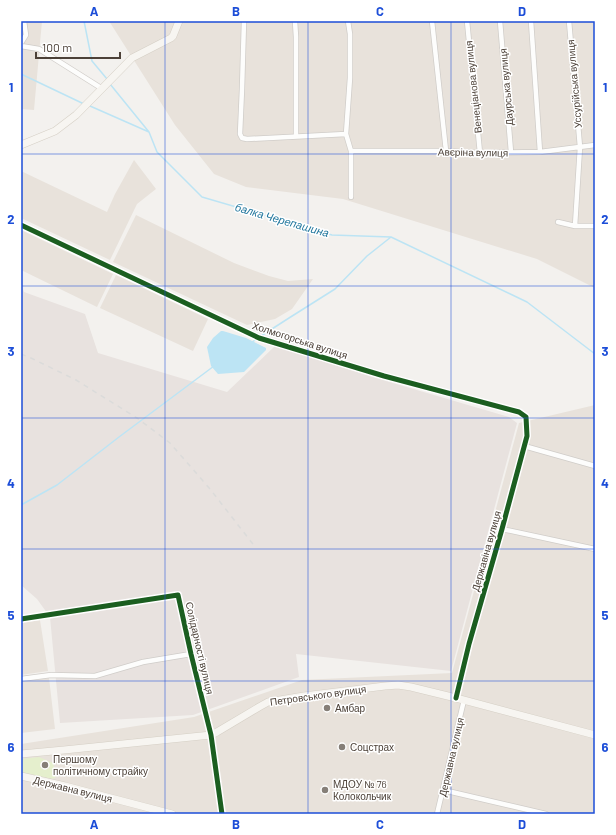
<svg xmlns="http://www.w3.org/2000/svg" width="616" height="835" viewBox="0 0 616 835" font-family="Barlow,sans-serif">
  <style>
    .residential { fill: #e8e2db }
    .industrial { fill: #e8e2df }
    .green { fill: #e5efcd }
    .water { fill: #bce4f4 }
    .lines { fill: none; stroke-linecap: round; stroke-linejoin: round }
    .stream { stroke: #bce4f4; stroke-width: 1.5 }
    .street-casing { stroke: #d0cdc9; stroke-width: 6 }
    .secondary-casing { stroke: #d5cfc5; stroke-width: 8 }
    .street { stroke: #fdfdfc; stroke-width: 4.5 }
    .secondary { stroke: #f7f5f1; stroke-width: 7 }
    .rail { stroke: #dbdbda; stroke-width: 1.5; stroke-dasharray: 5 5; stroke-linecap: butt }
    .cycleway-casing { stroke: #fff; stroke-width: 8 }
    .cycleway { stroke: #1b5e20; stroke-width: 5 }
    .grid { fill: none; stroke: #1d4ed8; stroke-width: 1; stroke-opacity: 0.55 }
    .poi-dot { fill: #867f78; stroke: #fff; stroke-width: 1.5 }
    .labels { text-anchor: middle; stroke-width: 3; stroke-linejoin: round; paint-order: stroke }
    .street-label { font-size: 10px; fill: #4c4138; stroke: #fff }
    .poi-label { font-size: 10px; fill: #4c4138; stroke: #fff; text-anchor: start }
    .water-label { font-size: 11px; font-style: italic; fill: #23789e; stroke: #fff }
    .neatline { fill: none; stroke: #1d4ed8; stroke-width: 1.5 }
    .grid-label { font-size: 13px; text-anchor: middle; font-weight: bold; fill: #1d4ed8 }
  </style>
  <rect width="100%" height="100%" fill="#f3f1ee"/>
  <path class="residential" d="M21,21H42L34,110L21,109Z
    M109,21H595V288L537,259L343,199L246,187L214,174L175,125Z
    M134,160L156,189L137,204L110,260L21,218V171L107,212L115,194Z
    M136,215L234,263L269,276L288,281L313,279L292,309L275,319L247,325L113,262Z
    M21,230L113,274L97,307L21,270Z
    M116,275L208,319L193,351L100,308Z
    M595,405V814H21V744L194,717L302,680L452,673L519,423Z
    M40,620L48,671L21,675V623Z
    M49,678L55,729L21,733V682Z"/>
  <path class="industrial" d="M21,284L24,292L85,314L98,353L227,392L275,346L369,376L509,417L517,423L451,671L296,654L299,677L193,715L60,723L50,617L37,599L21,585Z"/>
  <path class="green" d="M39,757L53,763L56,776L55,778L51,779L21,772V759Z"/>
  <path class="water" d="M221,331H223L246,338L266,348V350L244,372L218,374L211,366L207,347L213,338Z"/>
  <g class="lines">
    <path class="stream" d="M84,21L92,61L107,79
      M21,74L84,104
      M110,84L149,132L157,152L202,197L332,235L391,237L527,302L595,354
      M90,106L149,132
      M261,336L289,318L335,289L367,256L391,237
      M251,343L258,338
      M21,505L57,485L119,437L214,366"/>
    <g class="street-casing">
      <path id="street" d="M244,21L242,89L240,134L242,138L247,139L346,134
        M295,21L296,37V136
        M348,21L350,34V78L346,134L351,151V197
        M432,21L446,151
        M467,21L480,153
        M500,21L511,152
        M531,21L540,152
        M569,21L580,147L575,226
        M21,43L26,35L24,21
        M21,46L39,49L101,88
        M351,151H446L480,153L540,152L595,145
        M558,222L575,226H595
        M21,225L259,338L384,376L519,412L526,417L527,436L502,529L469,644L456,698
        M524,446L595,466
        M502,529L595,549
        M21,619L178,595L191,654L211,735L222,814
        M21,679L51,675L95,676L143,662L191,654
        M443,790L546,814
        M437,814L464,700"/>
    </g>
    <g class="secondary-casing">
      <path id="secondary" d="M21,145L55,131L76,115L132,58L171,38L173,36L179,21
        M21,754L64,750L211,735L217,732L259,707L268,702L304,696L385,686L398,685L411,687L456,698L595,735
        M21,776L65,786L172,814"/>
    </g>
    <use href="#street" class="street"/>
    <use href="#secondary" class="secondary"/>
    <path class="rail" d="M21,354L31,358L76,380L137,418L170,443L210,489L256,548"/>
    <g class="cycleway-casing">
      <path id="cycleway" d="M21,225L259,338L384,376L519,412L526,417L527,436L502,529L469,644L456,698
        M21,619L178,595L191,654L211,735L222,814"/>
    </g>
    <use href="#cycleway" class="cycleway"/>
  </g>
  <path class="grid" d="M165,21V814M308,21V814M451,21V814M21,154H595M21,286H595M21,418H595M21,549H595M21,681H595"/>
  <g class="poi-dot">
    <circle cx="327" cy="708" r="4"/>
    <circle cx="342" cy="747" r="4"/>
    <circle cx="45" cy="765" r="4"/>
    <circle cx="325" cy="790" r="4"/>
  </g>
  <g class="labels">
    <g class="street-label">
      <text transform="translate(574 84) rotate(-95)" y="4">Уссурійська вулиця</text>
      <text transform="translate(473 87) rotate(-96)" y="4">Венеціанова вулиця</text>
      <text transform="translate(506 87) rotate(-95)" y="4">Даурська вулиця</text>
      <text transform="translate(473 152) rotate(1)" y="4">Авєріна вулиця</text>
      <text transform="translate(300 340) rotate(18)" y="4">Холмогорська вулиця</text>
      <text transform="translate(486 551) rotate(-74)" y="4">Державіна вулиця</text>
      <text transform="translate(200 648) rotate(77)" y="4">Солідарності вулиця</text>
      <text transform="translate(318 695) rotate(-8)" y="4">Петровського вулиця</text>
      <text transform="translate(451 757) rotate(-77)" y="4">Державна вулиця</text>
      <text transform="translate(73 789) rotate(14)" y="4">Державна вулиця</text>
    </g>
    <g class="poi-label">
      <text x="335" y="712">Амбар</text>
      <text x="350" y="751">Соцстрах</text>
      <text x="53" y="763">Першому<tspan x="53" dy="12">політичному страйку</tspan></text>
      <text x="333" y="788">МДОУ № 76<tspan x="333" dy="12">Колокольчик</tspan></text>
    </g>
    <g class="water-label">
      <text transform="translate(282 220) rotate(16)" y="4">балка Черепашина</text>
    </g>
  </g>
  <rect width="616" height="835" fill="none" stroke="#ffffff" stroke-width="44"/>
  <path d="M36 52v6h84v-6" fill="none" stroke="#4c4138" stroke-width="2"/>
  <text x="42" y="52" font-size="12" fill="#4c4138" stroke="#ffffff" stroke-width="3" paint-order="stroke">100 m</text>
  <rect x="22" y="22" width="572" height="791" class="neatline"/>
  <g class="grid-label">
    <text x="94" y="16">A</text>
    <text x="236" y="16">B</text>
    <text x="380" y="16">C</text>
    <text x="522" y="16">D</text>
    <text x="11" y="92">1</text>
    <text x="605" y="92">1</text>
    <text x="11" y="224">2</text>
    <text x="605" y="224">2</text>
    <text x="11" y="356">3</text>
    <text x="605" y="356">3</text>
    <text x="11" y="488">4</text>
    <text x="605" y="488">4</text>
    <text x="11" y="620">5</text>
    <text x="605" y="620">5</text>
    <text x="11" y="752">6</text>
    <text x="605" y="752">6</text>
    <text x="94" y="829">A</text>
    <text x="236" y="829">B</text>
    <text x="380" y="829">C</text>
    <text x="522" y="829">D</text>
  </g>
</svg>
